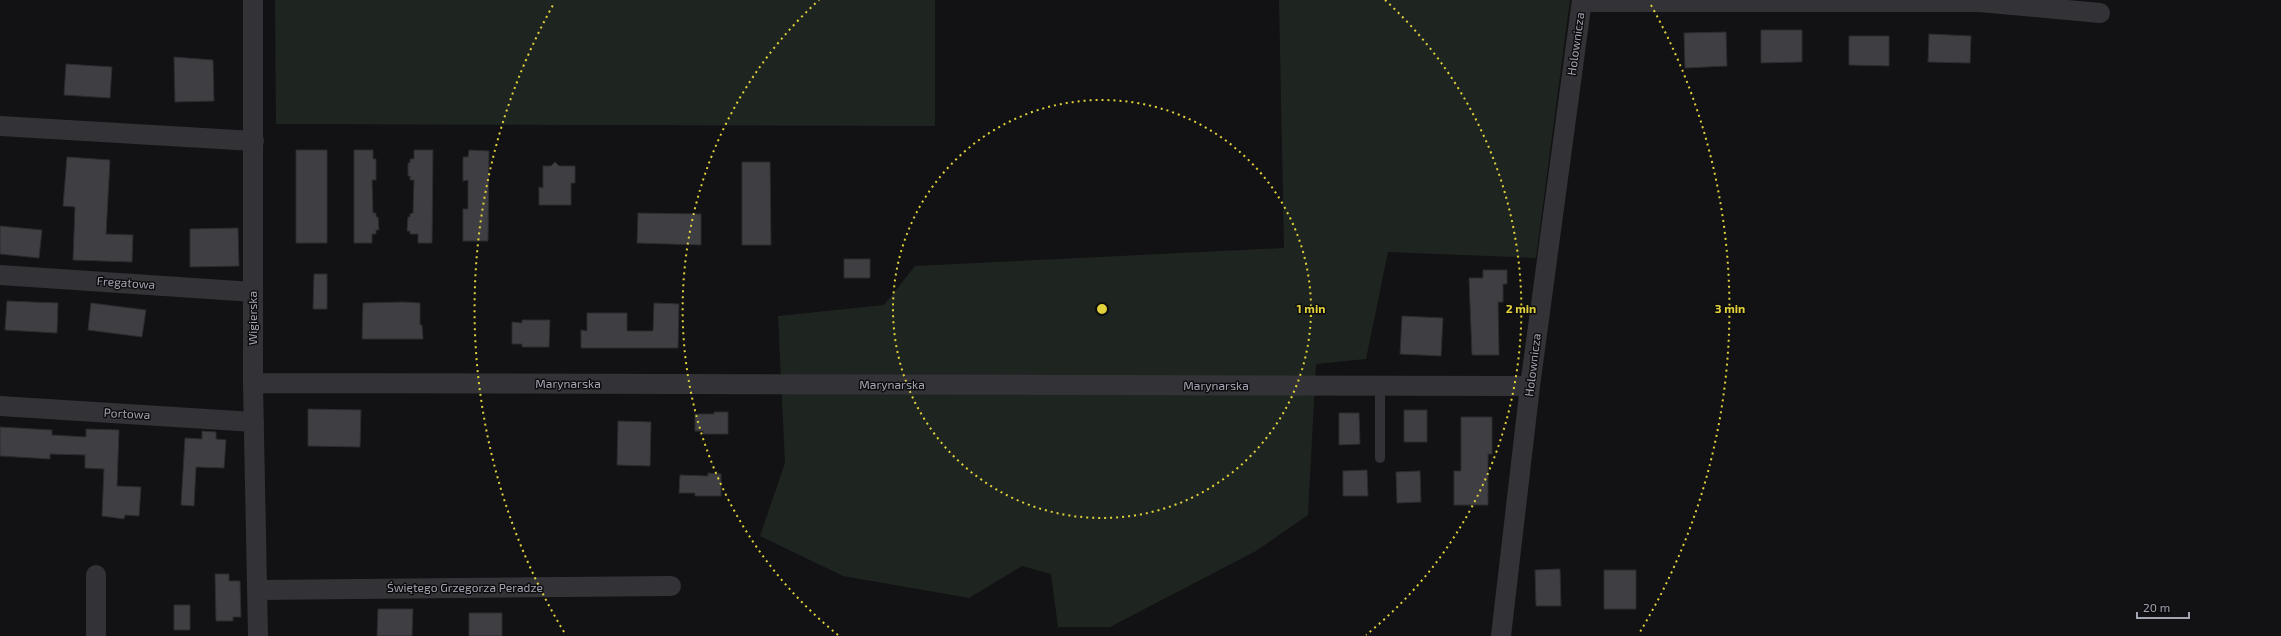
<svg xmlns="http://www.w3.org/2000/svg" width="2281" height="636" viewBox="0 0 2281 636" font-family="'Exo 2',sans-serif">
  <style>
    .green { fill: #1e2520 }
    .building { fill: #3e3e43; stroke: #2c2c2f }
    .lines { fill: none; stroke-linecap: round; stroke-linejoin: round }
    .lane { stroke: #333337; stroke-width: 10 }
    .street { stroke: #333337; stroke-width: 20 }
    .ring { fill: none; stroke: #e1d23b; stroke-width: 2; stroke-dasharray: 2 4 }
    .labels { text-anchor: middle; stroke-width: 3; stroke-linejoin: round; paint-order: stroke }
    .street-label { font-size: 12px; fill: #a4a5b2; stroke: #0d0c0e }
    .centre { fill: #e1d23b; stroke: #0d0c0e; stroke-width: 2 }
    .ring-label { font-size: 12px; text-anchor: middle; font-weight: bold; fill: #e1d23b; stroke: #0d0c0e; stroke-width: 3; stroke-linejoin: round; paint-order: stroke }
  </style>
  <rect width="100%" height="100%" fill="#121113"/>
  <path class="green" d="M275,0H935V126L276,124Z
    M1279,0H1570L1536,258L1388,252L1366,359L1316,364L1308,515L1256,551L1110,627H1058L1051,574L1022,566L969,598L843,576L760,536L785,463L778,316L884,305L915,266L1284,248Z"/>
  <path class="building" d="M1761,30H1802V62L1761,63Z
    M1726,32L1727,66L1685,68L1684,33Z
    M1929,34L1971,36L1970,63L1928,62Z
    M1849,36H1889V66L1849,65Z
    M174,57L213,60L214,101L175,102Z
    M66,64L112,67L110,98L64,95Z
    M296,150H327V243H296Z
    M354,150H373V159H376V180H372L373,213H376V217H378L379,230H376V234H372V243H354Z
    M414,150H433L432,243H418V234H410V231H407L408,217H410V214L413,213L414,180H410V176H408V163H410V159H414Z
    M469,150L489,151L488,241H463V209H468V180L463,181V157H468Z
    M67,157L110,160L106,234L133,235L132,262L73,260L75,207L63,206Z
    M555,162L559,166H575V183H571V205H539V187L543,188V166H551Z
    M742,162H770L771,245H742Z
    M638,213L701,214V245L637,243Z
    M0,226L42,230L39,258L0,254Z
    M238,228L239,266L190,267V229Z
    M844,259H870V278H844Z
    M1483,270H1507V284H1503V302H1498L1499,355H1472L1469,278H1483Z
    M314,274H327V309H313Z
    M7,301L58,303L57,333L5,330Z
    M403,302L420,303V325H422L423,339H362L363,303Z
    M91,303L146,310L142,337L88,330Z
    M654,303L679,304L678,348H581V330L587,331V313H627V331H653Z
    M1402,316L1443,318L1441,356L1400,354Z
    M522,320H550L549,347H522V344H512V322L522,323Z
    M308,409L361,410L360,447L308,446Z
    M1404,410H1427V442H1404Z
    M714,412H728V434H703V431H695V414H714Z
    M1339,413H1359L1360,444L1339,445Z
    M1461,417H1492V454H1488V505H1454V471H1461Z
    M618,421L651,422L650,466L617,465Z
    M0,427L52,430V435L86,437V429L119,430L117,486L141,487L139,516L125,515L124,519L102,516L104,469L85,468V455L50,454V459L0,456Z
    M202,431L216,432V439L226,440L224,468L196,467L194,506L181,505L185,438L202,439Z
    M1367,470L1368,496H1343V471Z
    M1420,471L1421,502L1397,503L1396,472Z
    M708,473L721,474V496H695V493H679L680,475L708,476Z
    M1560,569L1561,606H1536L1535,570Z
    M1604,570H1636V609H1604Z
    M215,574H229V581H240L241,617H233V621H216Z
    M174,605H190V630H174Z
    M378,609H413L412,636H377Z
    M469,613H502V636H469Z"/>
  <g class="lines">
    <path class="lane" d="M1380,458V386"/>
    <path class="street" d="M253,0V383L258,636
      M1582,2H1979L2100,13
      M0,126L254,141
      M0,275L253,292
      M253,383L1530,386
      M0,406L254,422
      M96,575V636
      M258,590L671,586
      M1501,636L1530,386L1582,0"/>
  </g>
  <g class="ring">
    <circle cx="1102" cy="309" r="209"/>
    <path d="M838 635A419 419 0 0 1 819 0M1385 0A419 419 0 0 1 1366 635"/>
    <path d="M564 632A628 628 0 0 1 553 5M1651 5A628 628 0 0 1 1640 632"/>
  </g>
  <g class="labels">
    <g class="street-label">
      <text transform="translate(1576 44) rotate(-82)" y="4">Holownicza</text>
      <text transform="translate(126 283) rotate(4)" y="4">Fregatowa</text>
      <text transform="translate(253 318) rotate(-90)" y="4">Wigierska</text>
      <text transform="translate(1533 365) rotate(-83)" y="4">Holownicza</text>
      <text x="568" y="388">Marynarska</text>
      <text x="892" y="389">Marynarska</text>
      <text x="1216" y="390">Marynarska</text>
      <text transform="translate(127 414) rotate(3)" y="4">Portowa</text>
      <text x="465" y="592">Świętego Grzegorza Peradze</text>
    </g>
  </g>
  <circle cx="1102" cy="309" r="6" class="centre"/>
  <g class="ring-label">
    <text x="1311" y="313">1 min</text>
    <text x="1521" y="313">2 min</text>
    <text x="1730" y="313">3 min</text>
  </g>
  <path d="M2137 612v6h52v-6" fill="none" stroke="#a4a5b2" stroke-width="2"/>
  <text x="2143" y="612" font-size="12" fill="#a4a5b2" stroke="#0d0c0e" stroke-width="3" paint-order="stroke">20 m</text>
</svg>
